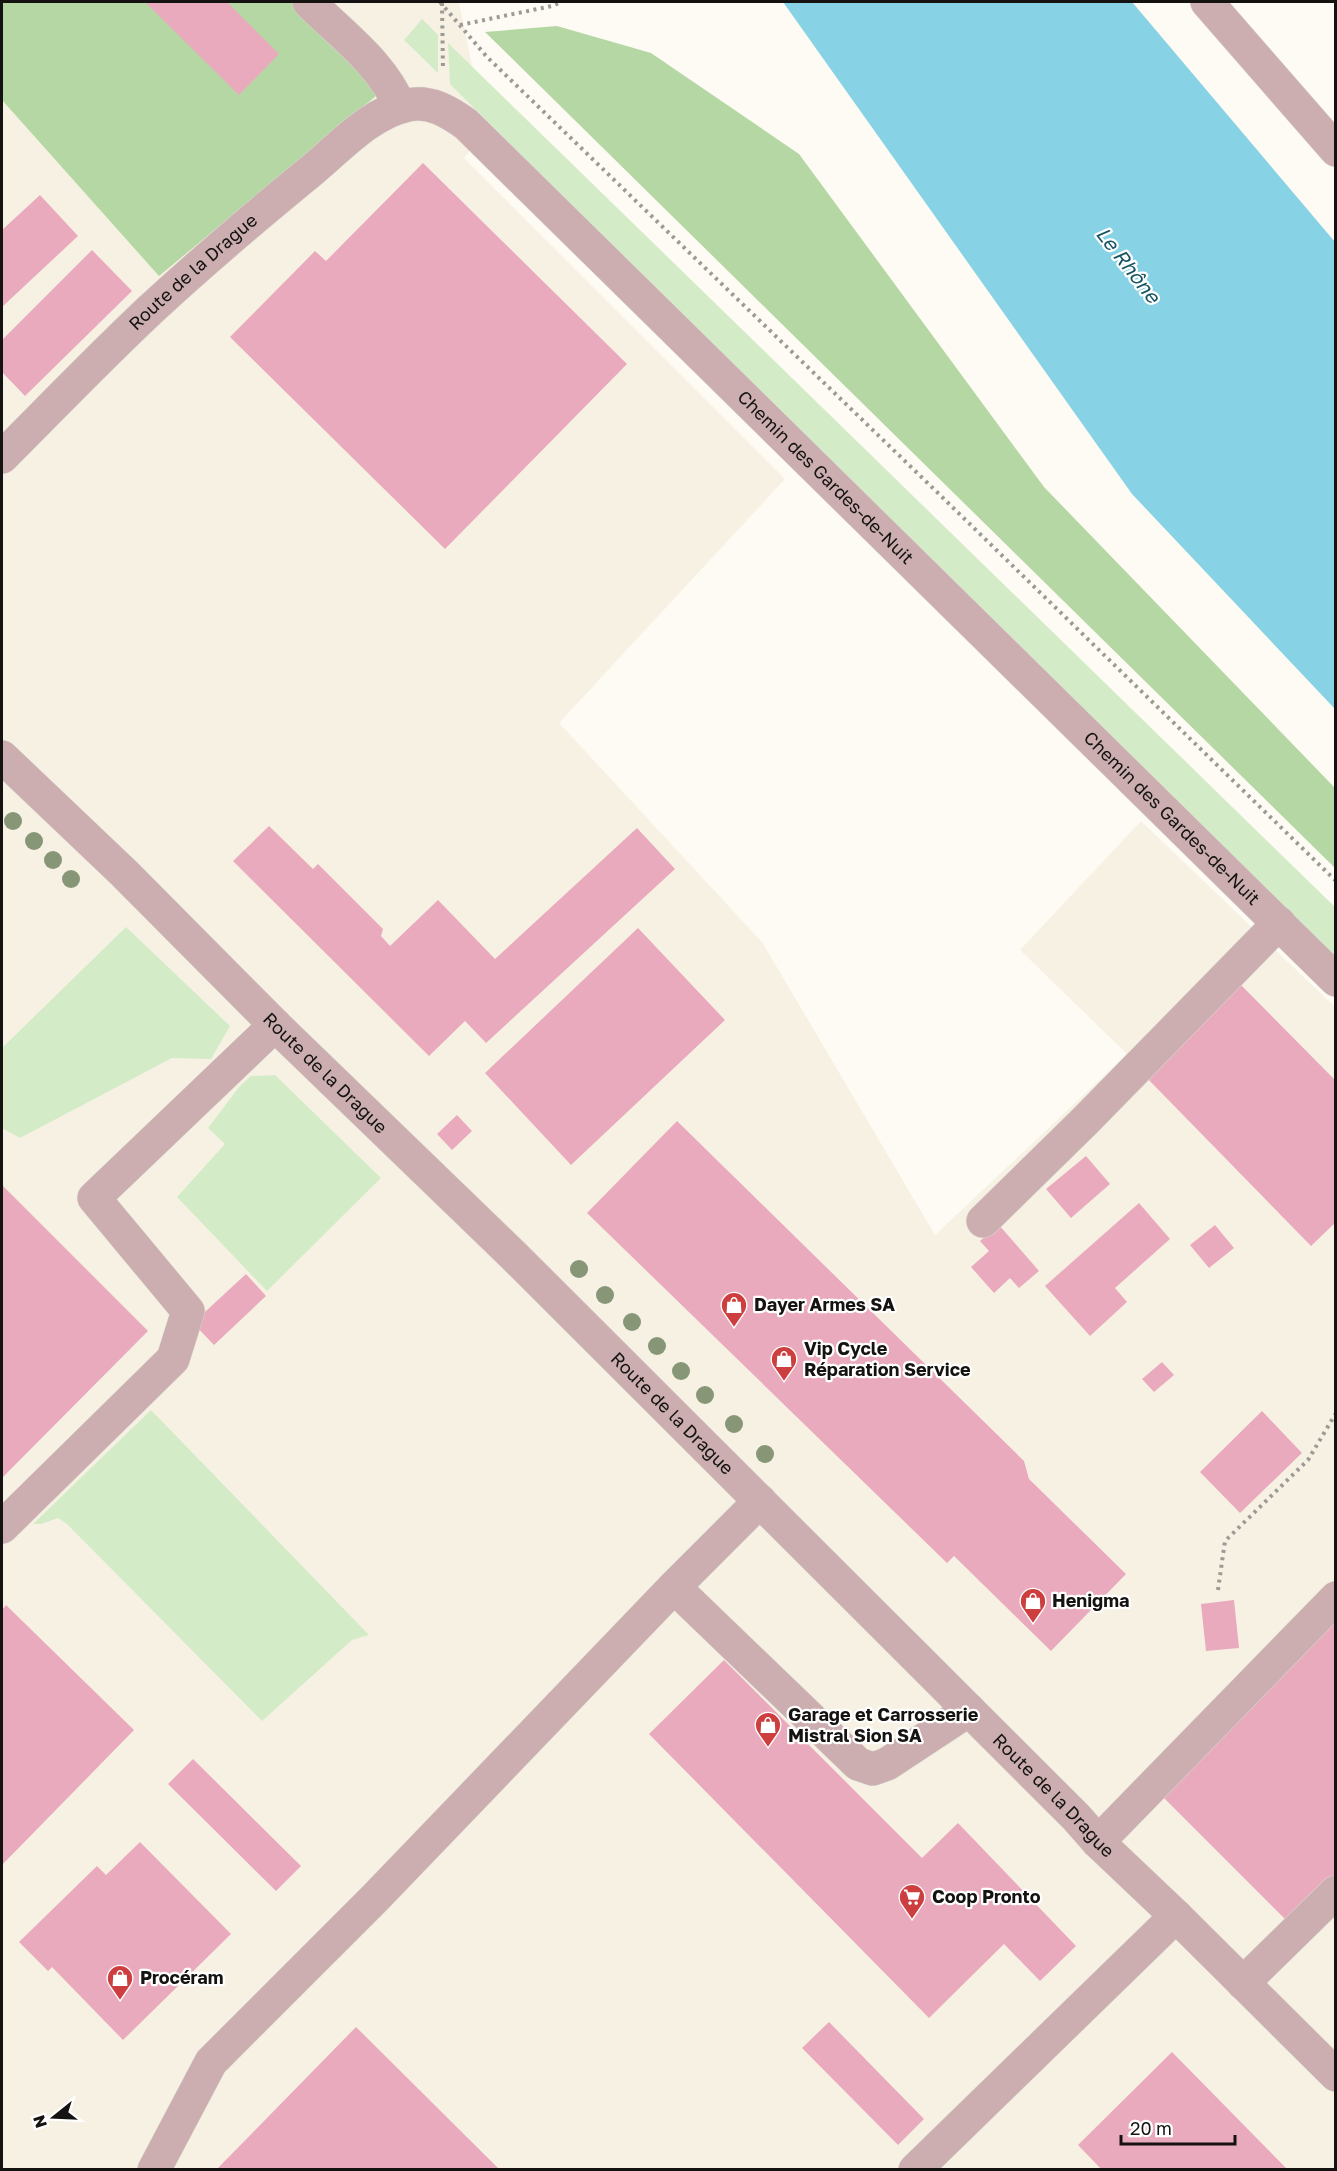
<svg xmlns="http://www.w3.org/2000/svg" width="1337" height="2171" viewBox="0 0 1337 2171" font-family="'Golos Text',sans-serif">
  <style>
    .built { fill: #f7f1e3 }
    .green { fill: #d3ecc7 }
    .forest { fill: #b4d7a4 }
    .water { fill: #87d2e4 }
    .building { fill: #eaaabd }
    .lines { fill: none; stroke-linecap: round; stroke-linejoin: round }
    .minor-casing { stroke: #d9d6d0; stroke-width: 34 }
    .path { stroke: #9c9a95; stroke-width: 4; stroke-dasharray: 3 4.5; stroke-linecap: butt }
    .minor { stroke: #ccaeb0; stroke-width: 33 }
    .tree { fill: #869677 }
    .labels { text-anchor: middle; stroke-width: 4.5; stroke-linejoin: round; paint-order: stroke }
    .street-label { font-size: 18px; fill: #141311; stroke: #fff }
    .poi-label { font-size: 18px; font-weight: bold; fill: #141311; stroke: #fff; text-anchor: start }
    .water-label { font-size: 20px; font-style: italic; fill: #175563; stroke: #fff }
  </style>
  <rect width="100%" height="100%" fill="#fefbf4"/>
  <path class="built" d="M2,2H459L485,131L464,158L785,479L559,723L762,942L935,1235L1127,1054L1020,950L1141,821L1335,1007V2169L2,2170Z"/>
  <path class="green" d="M422,19L438,35V73L404,40Z
    M448,43L1335,907V970L450,84Z
    M126,927L230,1026L211,1059L172,1058L20,1138L2,1128V1048Z
    M275,1075L381,1178L267,1291L177,1197L225,1144L208,1128L239,1087L251,1076Z
    M151,1410L369,1635L352,1640L262,1721L67,1524L58,1518L41,1524H33Z"/>
  <path class="forest" d="M2,2H307L382,91L159,276L2,100Z
    M557,26L651,53L799,154L1044,487L1335,788V868L485,32Z"/>
  <path class="water" d="M783,2H1132L1335,242V709L1132,494Z"/>
  <path class="building" d="M145,2H227L279,54L239,95Z
    M423,163L627,364L445,549L230,337L315,251L326,261Z
    M40,195L78,236L2,307V230Z
    M92,250L132,291L25,396L2,372V340Z
    M269,826L313,869L318,864L383,929L381,936L390,946L438,900L495,959L637,828L675,869L486,1043L465,1021L429,1056L233,861Z
    M638,928L725,1020L571,1165L485,1073Z
    M1236,980L1336,1081V1222L1311,1246L1142,1073Z
    M457,1115L472,1131L452,1150L437,1134Z
    M677,1121L1024,1461L1029,1479L1126,1574L1051,1651L954,1556L947,1563L587,1213Z
    M1086,1156L1110,1184L1071,1218L1046,1189Z
    M2,1185L148,1331L2,1478Z
    M1139,1203L1170,1239L1115,1288L1127,1302L1090,1336L1045,1286Z
    M999,1225L1039,1271L1019,1288L1010,1278L994,1293L971,1267L989,1251L980,1241Z
    M1215,1225L1234,1248L1209,1268L1190,1245Z
    M246,1274L266,1296L214,1345L193,1323Z
    M1162,1362L1174,1375L1154,1392L1142,1379Z
    M1262,1411L1302,1453L1240,1513L1200,1472Z
    M1234,1600L1239,1648L1206,1651L1201,1604Z
    M6,1605L134,1730L2,1865V1610Z
    M1336,1618V1884L1293,1927L1160,1794Z
    M724,1660L922,1858L958,1823L1076,1946L1040,1981L1004,1944L929,2018L649,1734Z
    M193,1759L301,1866L276,1891L168,1784Z
    M140,1842L231,1934L123,2040L52,1967L48,1971L19,1942L97,1866L106,1875Z
    M829,2022L924,2119L898,2145L802,2048Z
    M356,2027L500,2170H216Z
    M1172,2052L1288,2170H1102L1078,2145Z"/>
  <g class="lines">
    <g class="minor-casing">
      <g id="minor">
        <path d="M309,2C341,34 383,64 400,107"/>
        <path d="M1207,2L1336,150"/>
        <path id="s1" d="M2,457C51,408 99,358 150,310C202,262 256,216 311,171C340,147 370,113 408,105C430,100 449,112 466,124L1336,980"/>
        <path id="s2" d="M2,757L124,873L275,1025L513,1255L1076,1817L1098,1842L1176,1916L1336,2075"/>
        <path d="M983,1221L1085,1121L1279,923"/>
        <path d="M2,1527L173,1359L188,1311L94,1198L275,1025"/>
        <path d="M674,1587L858,1764L873,1769L887,1764L969,1710"/>
        <path d="M1098,1842L1336,1598"/>
        <path d="M1243,1983L1336,1892"/>
        <path d="M154,2170L211,2062L376,1897L674,1587L760,1501"/>
        <path d="M915,2170L1176,1916"/>
      </g>
    </g>
    <path class="path" d="M440,2L487,57L940,495L1336,881
      M442,3L443,70
      M460,25L552,6L561,2
      M1218,1590L1225,1541L1308,1460L1336,1413"/>
    <use href="#minor" class="minor"/>
  </g>
  <g class="tree">
    <circle cx="13" cy="821" r="9"/>
    <circle cx="34" cy="841" r="9"/>
    <circle cx="53" cy="860" r="9"/>
    <circle cx="71" cy="879" r="9"/>
    <circle cx="579" cy="1269" r="9"/>
    <circle cx="605" cy="1295" r="9"/>
    <circle cx="632" cy="1322" r="9"/>
    <circle cx="657" cy="1346" r="9"/>
    <circle cx="681" cy="1371" r="9"/>
    <circle cx="705" cy="1395" r="9"/>
    <circle cx="734" cy="1424" r="9"/>
    <circle cx="765" cy="1454" r="9"/>
  </g>
  <defs>
    <g id="shop-pin" transform="scale(1.35)"><path d="M0 17L-7.5 6A9.5 9.5 0 1 1 7.5 6Z" fill="#cd3e3f" stroke="#fff"/><path d="M-5-2.5h2.3a2.7 3.5 0 0 1 5.4 0H5L5.5 6h-11ZM-1.5-2.5h3a1.5 2.3 0 0 0-3 0Z" fill="#fff"/></g>
    <g id="supermarket-pin" transform="scale(1.35)"><path d="M0 17L-7.5 6A9.5 9.5 0 1 1 7.5 6Z" fill="#cd3e3f" stroke="#fff"/><path d="M-6-5.5h2.5l.6 2H6L4.5 2H-2.5L-4.4-4H-6ZM-1.5 3.2a1.3 1.3 0 1 0 .1 0ZM3 3.2a1.3 1.3 0 1 0 .1 0Z" fill="#fff"/></g>
  </defs>
  <g fill-rule="evenodd">
    <use href="#shop-pin" x="734" y="1305"/>
    <use href="#shop-pin" x="784" y="1359"/>
    <use href="#shop-pin" x="1033" y="1601"/>
    <use href="#shop-pin" x="768" y="1725"/>
    <use href="#supermarket-pin" x="912" y="1897"/>
    <use href="#shop-pin" x="120" y="1978"/>
  </g>
  <g class="labels">
    <g class="street-label">
      <text dy="6" stroke="none"><textPath href="#s1" startOffset="266">Route de la Drague</textPath></text>
      <text dy="6" stroke="none"><textPath href="#s1" startOffset="1107">Chemin des Gardes-de-Nuit</textPath></text>
      <text dy="6" stroke="none"><textPath href="#s1" startOffset="1593">Chemin des Gardes-de-Nuit</textPath></text>
      <text dy="6" stroke="none"><textPath href="#s2" startOffset="452">Route de la Drague</textPath></text>
      <text dy="6" stroke="none"><textPath href="#s2" startOffset="938">Route de la Drague</textPath></text>
      <text dy="6" stroke="none"><textPath href="#s2" startOffset="1478">Route de la Drague</textPath></text>
    </g>
    <g class="poi-label">
      <text x="754" y="1311">Dayer Armes SA</text>
      <text x="804" y="1355">Vip Cycle<tspan x="804" dy="21">Réparation Service</tspan></text>
      <text x="1052" y="1607">Henigma</text>
      <text x="788" y="1721">Garage et Carrosserie<tspan x="788" dy="21">Mistral Sion SA</tspan></text>
      <text x="932" y="1903">Coop Pronto</text>
      <text x="140" y="1984">Procéram</text>
    </g>
    <g class="water-label">
      <text transform="translate(1128 265) rotate(52)" y="7">Le Rhône</text>
    </g>
  </g>
  <rect width="1337" height="2171" fill="none" stroke="#141311" stroke-width="6"/>
  <g transform="translate(54 2117) rotate(252)" stroke="#ffffff" stroke-width="4.5" paint-order="stroke">
  <path d="M0-4.5L10 22L0 15L-10 22Z" fill="#141311"/>
  <text y="-9" font-size="16" font-weight="bold" text-anchor="middle" fill="#141311">N</text>
  </g>
  <path d="M1121 2135v9h114v-9" fill="none" stroke="#141311" stroke-width="3"/>
  <text x="1130" y="2135" font-size="18" fill="#141311" stroke="#ffffff" stroke-width="4.5" paint-order="stroke">20 m</text>
</svg>
